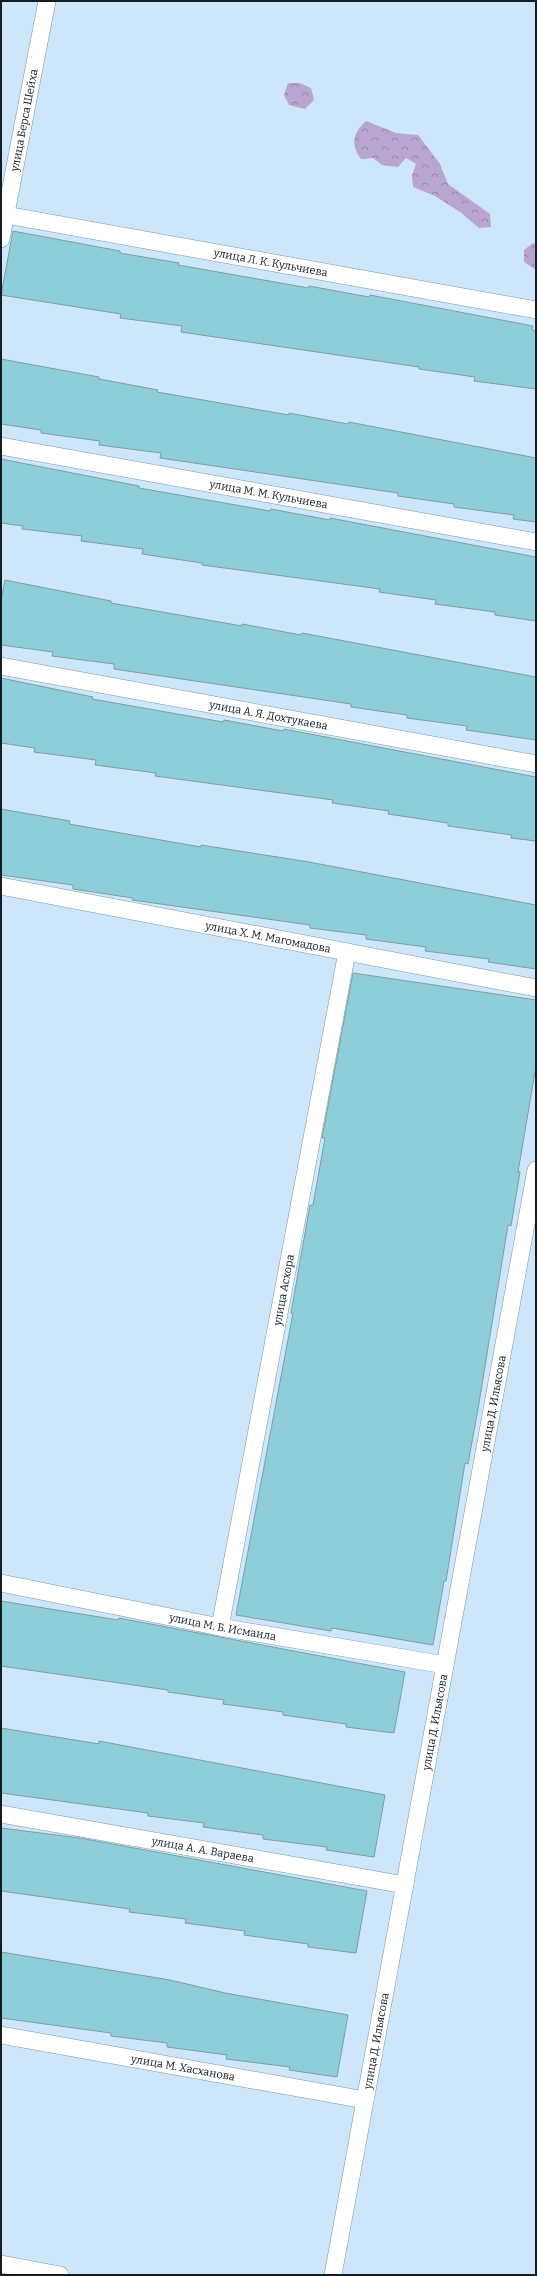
<svg xmlns="http://www.w3.org/2000/svg" width="537" height="2276" viewBox="0 0 537 2276" font-family="Bitter,serif">
  <style>
    .forest { fill: url(#forest-crowns) }
    .building { fill: #8dced8; stroke: #7d9ea3 }
    .lines { fill: none; stroke-linecap: round; stroke-linejoin: round }
    .minor-casing { stroke: #7f97a8; stroke-width: 18 }
    .minor { stroke: #fff; stroke-width: 17 }
    .labels { text-anchor: middle; stroke-width: 3.5; stroke-linejoin: round; paint-order: stroke }
    .street-label { font-size: 11px; fill: #131c23; stroke: #e3f2fe }
  </style>
  <defs>
    <pattern id="forest-crowns" width="20" height="18" patternUnits="userSpaceOnUse"><rect width="20" height="18" fill="#baa4d1"/><path d="M2 6a3 3 0 1 1 6 0M12 15a3 3 0 1 1 6 0" fill="none" stroke="#9685a9"/></pattern>
  </defs>
  <rect width="100%" height="100%" fill="#cde6f9"/>
  <path class="forest" d="M288,83H300L311,88L314,100L305,109L289,105L284,95Z
    M366,121L396,133L418,135L440,164L448,184L490,214L491,227L479,228L460,212L435,196L413,187L412,175L416,164L406,158L398,167L382,165L373,158L361,159C350,144 353,133 366,121Z
    M533,243L536,244V270L524,262V250Z"/>
  <path class="building" d="M13,231L120,251V253L179,263L178,265L309,288V286L369,297L370,295L533,326L532,330L536,331V389L474,381L475,377L419,369V367L181,332L182,326L120,318L121,314L1,295Z
    M1,359L99,377V379L158,390L157,392L289,415V413L348,424L349,422L536,458V522L513,519L514,515L454,507V504L398,496V493L160,458L161,453L99,445L100,441L41,433V430L1,424Z
    M1,459L139,486V488L270,511L271,509L330,520V518L536,557V621L495,615V612L435,604L436,600L379,592L380,589L202,565V563L142,554L143,549L81,541L82,536L22,529L23,526L1,523Z
    M5,580L111,601V603L242,626V624L301,635L302,633L536,677V740L466,730L467,726L407,718V715L351,707V704L114,669V664L52,656L53,652L1,645V601Z
    M1,678L93,697L92,699L223,722L224,720L283,731L284,729L536,777V841L511,838L512,835L448,826V823L388,814L389,811L332,803L333,800L155,776L156,773L95,765L96,760L34,752L35,748L1,743Z
    M1,809L70,821L69,824L201,847V845L309,862L536,905V969L488,962L489,959L425,951L426,947L366,939V935L310,928V925L132,900L133,898L73,889V885L1,875Z
    M353,973L536,1000V1066L518,1172H520L511,1226L508,1225L479,1403L468,1464L465,1463L446,1581H444L433,1645L332,1628L331,1631L236,1615L293,1313H291L301,1256L310,1205H313L325,1138H322Z
    M1,1601L118,1620L119,1618L405,1672L394,1733L346,1727V1724L283,1715V1712L223,1704L224,1700L168,1692V1690L1,1666Z
    M1,1728L99,1744V1741L385,1795L374,1857L326,1850L327,1847L263,1839V1835L203,1827L204,1823L148,1816V1813L1,1793Z
    M1,1828L80,1838L367,1891L356,1953L308,1947V1944L244,1935L245,1931L185,1923L186,1919L129,1912L130,1909L1,1891Z
    M1,1952L170,1980L225,1993L348,2015L337,2077L289,2070L290,2067L226,2059L227,2055L167,2047V2043L111,2036V2033L1,2018Z"/>
  <g class="lines">
    <g class="minor-casing">
      <g id="minor">
        <path id="s1" d="M6,215L536,310"/>
        <path id="s2" d="M1,239L47,1"/>
        <path id="s3" d="M1,446L536,542"/>
        <path id="s4" d="M1,666L536,764"/>
        <path id="s5" d="M1,886L536,988"/>
        <path id="s6" d="M1,1583L220,1627L445,1665"/>
        <path id="s7" d="M220,1627L347,952"/>
        <path id="s8" d="M1,1814L405,1885"/>
        <path id="s9" d="M1,2035L365,2100"/>
        <path d="M1,2264L60,2275"/>
        <path id="s10" d="M333,2275L536,1170"/>
      </g>
    </g>
    <use href="#minor" class="minor"/>
  </g>
  <g class="labels">
    <g class="street-label">
      <text dy="4" stroke="none"><textPath href="#s2" startOffset="121">улица Берса Шейха</textPath></text>
      <text dy="4" stroke="none"><textPath href="#s1" startOffset="269">улица Л. К. Кульчиева</textPath></text>
      <text dy="4" stroke="none"><textPath href="#s3" startOffset="272">улица М. М. Кульчиева</textPath></text>
      <text dy="4" stroke="none"><textPath href="#s4" startOffset="272">улица А. Я. Дохтукаева</textPath></text>
      <text dy="4" stroke="none"><textPath href="#s5" startOffset="272">улица Х. М. Магомадова</textPath></text>
      <text dy="4" stroke="none"><textPath href="#s7" startOffset="343">улица Асхора</textPath></text>
      <text dy="4" stroke="none"><textPath href="#s10" startOffset="886">улица Д. Ильясова</textPath></text>
      <text dy="4" stroke="none"><textPath href="#s6" startOffset="226">улица М. Б. Исмаила</textPath></text>
      <text dy="4" stroke="none"><textPath href="#s10" startOffset="562">улица Д. Ильясова</textPath></text>
      <text dy="4" stroke="none"><textPath href="#s8" startOffset="205">улица А. А. Вараева</textPath></text>
      <text dy="4" stroke="none"><textPath href="#s10" startOffset="238">улица Д. Ильясова</textPath></text>
      <text dy="4" stroke="none"><textPath href="#s9" startOffset="185">улица М. Хасханова</textPath></text>
    </g>
  </g>
  <rect width="537" height="2276" fill="none" stroke="#131c23" stroke-width="4"/>
</svg>
